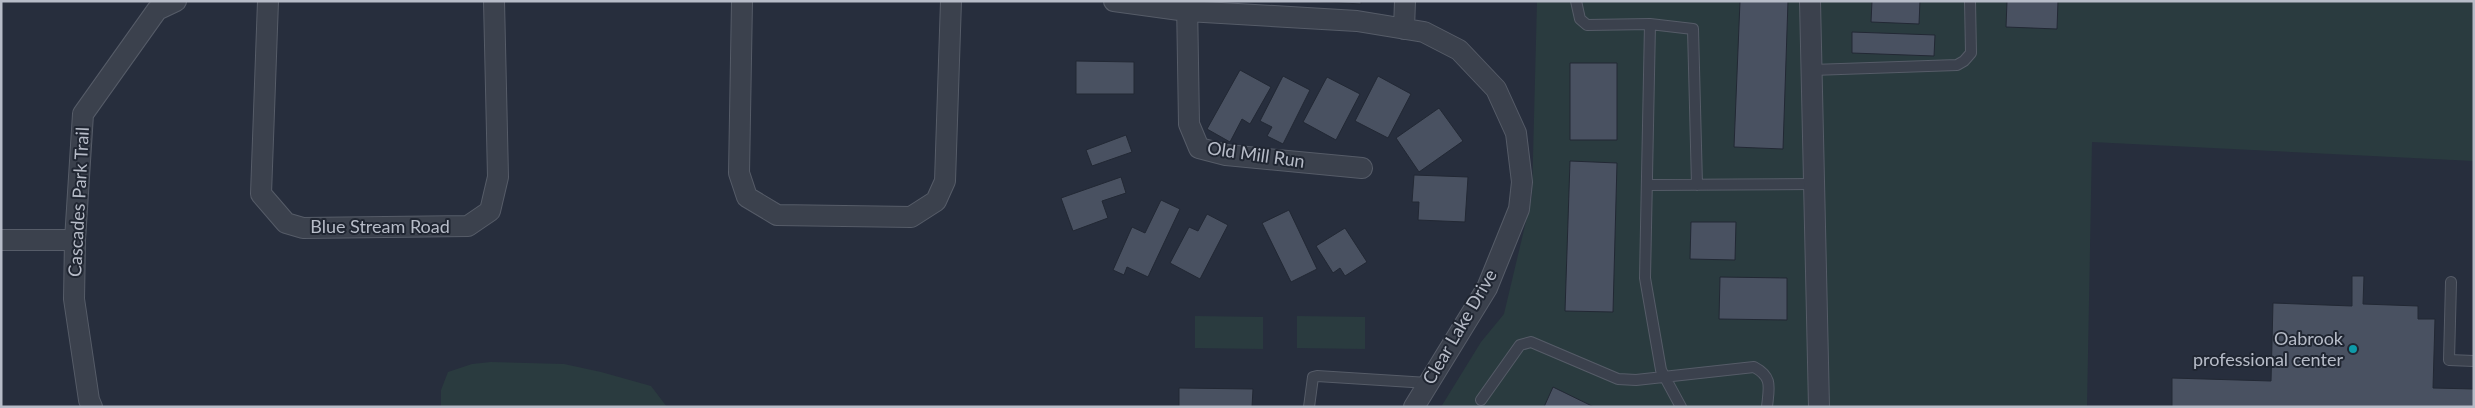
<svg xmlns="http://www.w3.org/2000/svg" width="2475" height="408" viewBox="0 0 2475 408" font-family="Lato,sans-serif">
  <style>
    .green { fill: #2a3b3f }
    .building { fill: #495161; stroke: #222834 }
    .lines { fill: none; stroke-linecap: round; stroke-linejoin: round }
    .service-casing { stroke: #565c68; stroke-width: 12 }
    .minor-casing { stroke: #565c68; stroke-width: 22 }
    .service { stroke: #3b414d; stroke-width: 10 }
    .minor { stroke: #3b414d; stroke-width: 20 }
    .culture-dot { fill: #0f9aa8; stroke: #202632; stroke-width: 2 }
    .labels { text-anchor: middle; stroke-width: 4; stroke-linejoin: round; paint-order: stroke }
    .street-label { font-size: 18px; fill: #b7bcc8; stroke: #202632 }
    .poi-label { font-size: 18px; fill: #b7bcc8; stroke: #202632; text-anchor: end }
  </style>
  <rect width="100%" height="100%" fill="#272e3d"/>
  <path class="green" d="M1537,1H2474V161L2092,142L2087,407H1441L1481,342L1504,314L1532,196Z
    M1195,316L1263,317V349L1195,348Z
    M1297,316L1365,317V349L1297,348Z
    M491,362L564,364L601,372L651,386L667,407H441V390L448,372L472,364Z"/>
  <path class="building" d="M1309,1H1361V4Z
    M1740,1H1788L1783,149L1734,147Z
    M1872,1H1920L1919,24L1871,22Z
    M2007,1H2058L2057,29L2006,27Z
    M1852,32L1935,35L1934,56L1852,53Z
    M1076,61L1134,62V94H1076Z
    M1570,63H1617V140H1570Z
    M1240,70L1271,87L1250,124L1242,119L1230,142L1207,129Z
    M1283,76L1310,90L1283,144L1267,136L1272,127L1260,121Z
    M1378,76L1411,94L1388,138L1355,121Z
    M1327,77L1360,94L1336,140L1303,122Z
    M1439,108L1463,141L1419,172L1396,138Z
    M1126,135L1132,152L1092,166L1086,150Z
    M1570,161L1617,163L1613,312L1565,311Z
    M1414,175L1468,177L1465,222L1418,220L1419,202H1412Z
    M1121,177L1126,193L1102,201L1108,218L1073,231L1061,198Z
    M1161,200L1180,209L1148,277L1127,267L1124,275L1113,270L1132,227L1145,233Z
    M1289,210L1317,269L1291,282L1262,223Z
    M1207,214L1228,225L1200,279L1170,263L1189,227L1198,231Z
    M1691,222H1736L1735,260L1690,259Z
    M1345,228L1367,262L1345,276L1340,268L1333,273L1316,246Z
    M2352,276H2364L2363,304L2418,306V319H2435L2433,388L2474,389V407H2172V378L2271,381L2273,303L2352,306Z
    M1720,277L1787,278V320L1719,319Z
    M1553,387L1594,407H1544Z
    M1179,388L1253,389L1252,407H1179Z"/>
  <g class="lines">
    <g class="service-casing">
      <path id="service" d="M1576,1L1580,19L1587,25L1650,24L1693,29L1697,185
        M1650,24L1645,278L1661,370L1681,407
        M1812,70L1957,65L1964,61L1971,53L1970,1
        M1647,185L1814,184
        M2451,282L2449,360L2474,361
        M1481,400L1520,345L1531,342L1618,379L1636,380L1754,367C1773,377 1769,387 1767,407
        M1309,407L1313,377L1317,376L1428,383"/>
    </g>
    <g class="minor-casing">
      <path id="minor" d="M268,1L261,194L286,223L303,228L468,226L490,211L498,177L494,1
        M742,1L739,173L747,197L777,215L911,217L936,201L945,181L951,1
        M1114,1L1187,11L1357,21L1424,32L1459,50L1496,89L1516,133L1522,182L1519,209L1487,288L1414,407
        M1187,1L1189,124L1199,148L1226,155L1362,168
        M1810,1L1819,407
        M1404,29L1405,1
        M1,240H75
        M92,407L89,400L74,299L75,240L83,114L157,10L176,1"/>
    </g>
    <use href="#service" class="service"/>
    <use href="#minor" class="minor"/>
  </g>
  <circle class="culture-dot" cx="2353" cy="349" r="5"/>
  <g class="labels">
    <g class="street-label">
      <text transform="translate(1256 155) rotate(8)" y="6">Old Mill Run</text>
      <text transform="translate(79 202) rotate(-87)" y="6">Cascades Park Trail</text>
      <text x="380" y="233">Blue Stream Road</text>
      <text transform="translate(1460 327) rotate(-60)" y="6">Clear Lake Drive</text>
    </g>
    <g class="poi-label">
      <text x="2343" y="345">Oabrook<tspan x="2343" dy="21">professional center</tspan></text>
    </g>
  </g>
  <rect width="2475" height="408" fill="none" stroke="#b7bcc8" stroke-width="5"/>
</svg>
